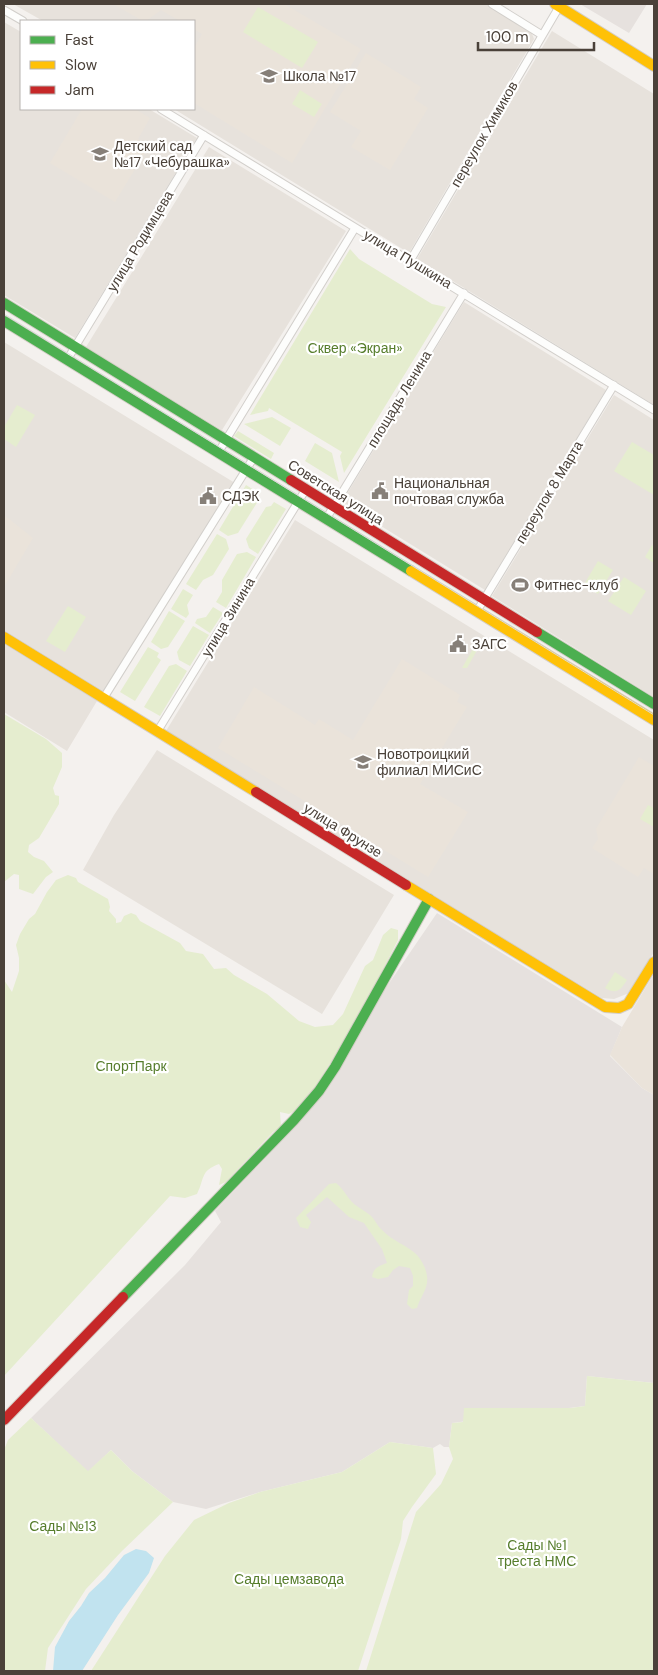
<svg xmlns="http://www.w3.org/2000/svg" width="658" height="1675" viewBox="0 0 658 1675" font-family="'DM Sans',sans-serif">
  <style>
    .residential { fill: #e7e2dc }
    .industrial { fill: #e6e1de }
    .education { fill: #eae3da }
    .green { fill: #e5edcf }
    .water { fill: #c1e3ef }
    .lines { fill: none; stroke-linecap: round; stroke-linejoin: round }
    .street-casing { stroke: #d2cfcb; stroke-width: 9 }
    .fast-casing { stroke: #d4cec6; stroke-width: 12 }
    .slow-casing { stroke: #d4cec6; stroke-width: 12 }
    .jam-casing { stroke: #d4cec6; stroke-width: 12 }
    .street { stroke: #fdfdfc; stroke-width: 7 }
    .fast { stroke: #4caf50; stroke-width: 10 }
    .slow { stroke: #ffc107; stroke-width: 10 }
    .jam { stroke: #c62828; stroke-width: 10 }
    .tram { stroke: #dbdbda; stroke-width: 1 }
    .labels { text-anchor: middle; stroke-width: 4.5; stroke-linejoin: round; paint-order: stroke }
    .poi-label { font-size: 14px; fill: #4a4139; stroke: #fff; text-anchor: start }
    .street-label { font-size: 14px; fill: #4a4139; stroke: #fff }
    .park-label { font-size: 14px; fill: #567d2c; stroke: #fff }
  </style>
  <rect width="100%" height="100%" fill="#f4f1ee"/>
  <path class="residential" d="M13,4H486L531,31L534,39L409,253L174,109H194V21H43Z
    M4,22L21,32V109H149L197,138L75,338L4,295Z
    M552,31L654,94V405L417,259Z
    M209,147L346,231L222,430L86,347Z
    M464,302L606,390L485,590L342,502Z
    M4,342L235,483L105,692L4,630Z
    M614,395L654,420V697L492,596Z
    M295,520L654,740V952L629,993L614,999L602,998L166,731Z
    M4,644L97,701L67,751L4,712Z
    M157,750L394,895L322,1014L83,870L114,815Z"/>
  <path class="industrial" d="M580,4H647L629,33Z
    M437,913L622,1027L610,1056L642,1088L654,1095V1383L587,1376L585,1406L452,1423L449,1447H444L440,1444L433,1448L390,1442L342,1472L260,1492L206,1509L173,1502L132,1471L111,1450L88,1472L31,1418L185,1265L221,1222L215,1211L301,1121L332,1079L379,998Z"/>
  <path class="education" d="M113,4H284L361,49L292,163L194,103V48L202,34L194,29V21H180L161,10L146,21H143Z
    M366,53L421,87L414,99L428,108L390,170L351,147L361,131L330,112Z
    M82,109H135L150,118L138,139L149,146L115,202L50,163Z
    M4,515L33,538L4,587Z
    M402,659L460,695L457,702L467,707L420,784L468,812L428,877L218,748L254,687L315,725L319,719L353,740Z
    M639,757L654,766V874L644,868L638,877L592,848L598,839L596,829Z
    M654,974V1095L642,1088L610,1055L622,1027Z"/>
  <path class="green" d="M258,7L318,42L302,68L243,32Z
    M300,90L322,104L314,117L292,104Z
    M350,249L359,259L432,304L446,307L344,473L340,456L342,452L269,408L268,411L250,415Z
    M17,405L35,415L16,447L4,439V427Z
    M272,417L291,428L280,446L244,424Z
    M238,431L274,453L271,459L234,436Z
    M632,442L654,455V495L614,471Z
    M315,443L332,453L339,482L305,461Z
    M301,470L333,490L330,495L298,476Z
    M246,485L257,492L256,497L258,501L238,533L228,536L219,530Z
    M274,502L286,509L258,554L249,548L246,539L266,507L271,506Z
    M217,534L226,539L229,549L213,575L203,580L196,590L186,584Z
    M652,545L654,547V563L645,557Z
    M247,552L256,557L226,608L216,602L222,592V580L237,554Z
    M598,561L613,570L598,594L583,586Z
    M624,577L646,591L631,615L608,601Z
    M183,589L193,595L187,605L189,614L186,618L171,609Z
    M68,606L86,617L65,652L46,641Z
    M213,607L223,613L210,633L195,623L197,619L206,617Z
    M169,611L185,621L168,647L161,649L151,642Z
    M193,626L209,635L190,666L179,660L177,652Z
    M478,640L480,645L467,668H462Z
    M148,647L159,653L157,657L161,660L135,701L120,692Z
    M176,664L187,671L160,716L144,707L169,666Z
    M4,714L46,739L62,753V767L53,788L55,795L59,796V804L39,838L29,845L28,852L34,857L44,861L53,872L46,877L33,894L19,889V875L14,874L4,882Z
    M648,805L654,808V827L640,819Z
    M68,875L76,878L78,882L108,899L110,907L109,911L116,919V923L121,922L124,916L131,913L136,915L140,921L180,943L186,951L203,954L214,969L226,968L234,975L267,994L299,1021L315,1027L333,1025L343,1014L365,966L373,960L383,935L391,928L398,930V940L354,1026L308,1098L298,1109L289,1114L280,1112L281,1127L273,1132L226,1182L219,1185L222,1169L219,1164C200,1171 205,1178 197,1194L185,1198L170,1196L4,1376V980L12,992L19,971V958L16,945L20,934L29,919L35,914L47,892L56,880Z
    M615,972L627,980C621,990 616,995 605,988Z
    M336,1183C344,1189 347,1198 354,1204C359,1208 365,1211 370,1215C375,1219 377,1226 382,1230C392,1241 407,1245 417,1255C422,1261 426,1268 427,1276C429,1288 420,1297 417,1308L412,1309L407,1304L409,1290L413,1286V1276L410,1268L399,1266L393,1270L388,1277L378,1279L372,1277C373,1268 379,1266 387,1263L382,1249L364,1223L349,1217L327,1197L306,1215L311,1222L308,1229L300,1227L296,1218L329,1184Z
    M587,1376L654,1383V1671H366L416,1512L441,1484L453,1459L449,1447L452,1423L463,1422L464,1408H571L585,1406Z
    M31,1418L88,1471L111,1450L132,1471L173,1502L122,1551L86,1589L48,1648L45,1671H4V1450L8,1440Z
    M390,1442L433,1448L436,1474L412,1507L403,1521L401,1539L358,1671H91L165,1556L194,1520L229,1503L260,1492L342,1472Z"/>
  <path class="water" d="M136,1549L146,1551L154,1558L149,1573L118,1615L82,1671H53L55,1647L69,1621L81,1606L89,1593L105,1578L124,1555Z"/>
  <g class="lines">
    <g class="street-casing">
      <path id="street" d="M492,4L542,35
        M4,10L23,21
        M161,109L654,410
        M410,261L559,7
        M67,360L204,135
        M218,453L355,228
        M326,519L464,293
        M477,611L614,385
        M103,699L254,457
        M157,732L306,489"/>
    </g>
    <g class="fast-casing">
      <path id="fast" d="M4,303L291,480
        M4,321L411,571
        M537,632L654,704
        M123,1297L294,1120L319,1091L335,1067L429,899"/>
    </g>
    <g class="slow-casing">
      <path id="slow" d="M555,4L654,66
        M411,571L654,720
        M4,637L256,792
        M406,885L605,1007L619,1008L628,1004L654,962"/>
    </g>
    <g class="jam-casing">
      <path id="jam" d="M291,480L537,632
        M256,792L406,885
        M4,1420L123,1297"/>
    </g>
    <use href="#street" class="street"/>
    <use href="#fast" class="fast"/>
    <use href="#slow" class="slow"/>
    <use href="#jam" class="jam"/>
    <path class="tram" d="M4,314L654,715"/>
  </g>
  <defs>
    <g id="school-bare" transform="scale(1.35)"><path d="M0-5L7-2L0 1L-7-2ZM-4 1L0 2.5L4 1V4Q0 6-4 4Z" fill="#867f78" stroke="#fff" stroke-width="2.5" paint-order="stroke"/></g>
    <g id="civic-bare" transform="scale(1.35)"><path d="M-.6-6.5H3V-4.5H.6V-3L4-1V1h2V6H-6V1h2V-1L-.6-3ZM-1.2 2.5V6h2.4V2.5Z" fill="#867f78" stroke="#fff" stroke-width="2.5" paint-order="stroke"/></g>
    <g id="stadium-bare" transform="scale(1.35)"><path d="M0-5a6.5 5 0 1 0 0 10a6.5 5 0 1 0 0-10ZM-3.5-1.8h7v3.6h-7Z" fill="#867f78" stroke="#fff" stroke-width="2.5" paint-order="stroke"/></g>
    <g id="university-bare" transform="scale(1.35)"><path d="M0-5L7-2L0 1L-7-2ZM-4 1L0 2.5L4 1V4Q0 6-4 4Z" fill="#867f78" stroke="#fff" stroke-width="2.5" paint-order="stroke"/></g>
  </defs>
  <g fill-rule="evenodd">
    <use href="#school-bare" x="269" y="76"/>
    <use href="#school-bare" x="100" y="154"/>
    <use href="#civic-bare" x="380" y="491"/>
    <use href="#civic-bare" x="208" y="496"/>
    <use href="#stadium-bare" x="520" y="585"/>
    <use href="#civic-bare" x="458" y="644"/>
    <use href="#university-bare" x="363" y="762"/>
  </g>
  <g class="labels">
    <g class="poi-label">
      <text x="283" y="81">Школа №17</text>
      <text x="114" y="151">Детский сад<tspan x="114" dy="16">№17 «Чебурашка»</tspan></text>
      <text x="394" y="488">Национальная<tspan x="394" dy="16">почтовая служба</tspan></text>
      <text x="222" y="501">СДЭК</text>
      <text x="534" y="590">Фитнес-клуб</text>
      <text x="472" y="649">ЗАГС</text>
      <text x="377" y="759">Новотроицкий<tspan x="377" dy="16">филиал МИСиС</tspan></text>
    </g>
    <g class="street-label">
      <text transform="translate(484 134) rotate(-60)" y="5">переулок Химиков</text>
      <text transform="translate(140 241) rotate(-59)" y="5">улица Родимцева</text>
      <text transform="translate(408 259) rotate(31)" y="5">улица Пушкина</text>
      <text transform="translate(399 399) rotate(-59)" y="5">площадь Ленина</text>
      <text transform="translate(336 492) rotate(32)" y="5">Советская улица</text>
      <text transform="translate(549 492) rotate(-59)" y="5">переулок 8 Марта</text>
      <text transform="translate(228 617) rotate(-59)" y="5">улица Зинина</text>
      <text transform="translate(343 830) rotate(32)" y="5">улица Фрунзе</text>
    </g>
    <g class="park-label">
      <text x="355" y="353">Сквер «Экран»</text>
      <text x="131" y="1071">СпортПарк</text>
      <text x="63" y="1531">Сады №13</text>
      <text x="537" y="1550">Сады №1<tspan x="537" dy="16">треста НМС</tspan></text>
      <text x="289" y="1584">Сады цемзавода</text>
    </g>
  </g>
  <rect width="658" height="1675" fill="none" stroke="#4a4139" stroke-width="10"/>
  <rect x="20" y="20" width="175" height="90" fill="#ffffff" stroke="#b7b3b0"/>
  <rect x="30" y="36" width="25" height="8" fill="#4caf50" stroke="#b7b3b0"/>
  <text x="65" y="45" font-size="15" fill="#4a4139">Fast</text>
  <rect x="30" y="61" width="25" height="8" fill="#ffc107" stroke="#b7b3b0"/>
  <text x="65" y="70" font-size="15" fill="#4a4139">Slow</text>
  <rect x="30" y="86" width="25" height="8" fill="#c62828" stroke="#b7b3b0"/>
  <text x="65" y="95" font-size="15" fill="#4a4139">Jam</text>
  <path d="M478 42v8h116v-8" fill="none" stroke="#4a4139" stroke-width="2.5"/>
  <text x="486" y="42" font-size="15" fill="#4a4139" stroke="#ffffff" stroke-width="4" paint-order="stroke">100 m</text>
</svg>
